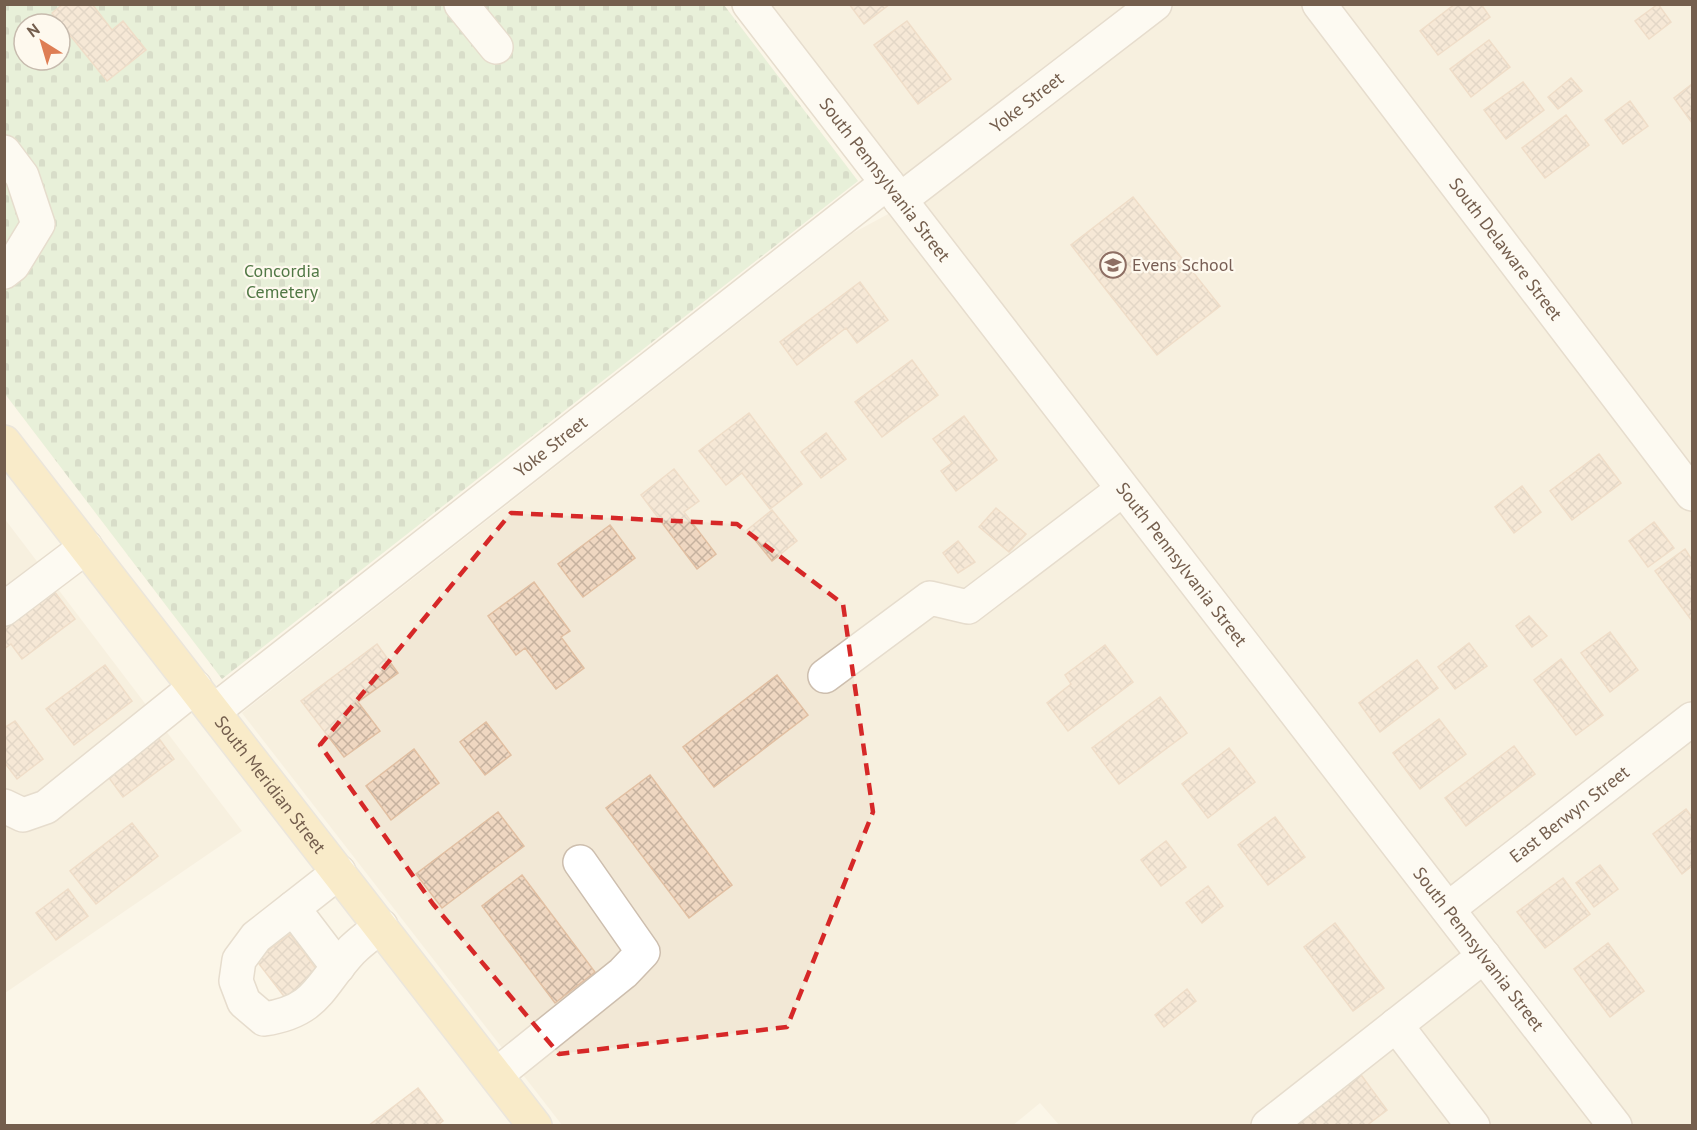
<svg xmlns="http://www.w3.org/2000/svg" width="1697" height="1130" viewBox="0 0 1697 1130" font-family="'PT Sans',sans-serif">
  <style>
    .residential { fill: #f2e8d6 }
    .cemetery { fill: url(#cemetery-stones); fill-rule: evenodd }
    .building { fill: url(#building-cross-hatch); stroke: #e1bfa2; stroke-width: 1.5 }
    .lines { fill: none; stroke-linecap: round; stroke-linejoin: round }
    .minor-casing { stroke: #cdbeae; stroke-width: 36 }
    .major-casing { stroke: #d8d2cd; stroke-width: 36 }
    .minor { stroke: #fff; stroke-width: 33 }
    .major { stroke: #f6dea4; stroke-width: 33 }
    .marked { fill: none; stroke: #d62828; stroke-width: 4.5; stroke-dasharray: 12 8; stroke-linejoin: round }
    .labels { text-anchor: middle; stroke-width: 4.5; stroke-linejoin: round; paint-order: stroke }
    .street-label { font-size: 18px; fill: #745e4d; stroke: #fef9ee }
    .education-label { font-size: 18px; fill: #785e54; stroke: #fef9ee; text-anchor: start }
    .park-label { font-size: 18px; fill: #517845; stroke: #fef9ee }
  </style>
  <defs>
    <pattern id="cemetery-stones" width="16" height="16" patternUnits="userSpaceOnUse" patternTransform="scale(1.5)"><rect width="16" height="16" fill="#d1e8c7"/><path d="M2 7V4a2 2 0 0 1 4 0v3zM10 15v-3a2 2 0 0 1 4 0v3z" fill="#aebfa4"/></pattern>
    <pattern id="building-cross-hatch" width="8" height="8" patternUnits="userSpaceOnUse" patternTransform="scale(1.5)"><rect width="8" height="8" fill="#efd7c1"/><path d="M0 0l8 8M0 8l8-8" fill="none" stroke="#c6b29f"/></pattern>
  </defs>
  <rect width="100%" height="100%" fill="#fbf5e8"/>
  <path class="residential" d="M766,5H1692V1125L1060,1126L1040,1103L1012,1126L562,1125L242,713L853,233L916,199Z
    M4,518L242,831L5,993H4Z"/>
  <path class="cemetery" d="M5,5H724L858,181L222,679L5,394ZM24,24H60V60H24Z"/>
  <path class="building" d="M63,4H92L112,30L123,21L146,50L107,81L52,13Z
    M849,4H890L864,24Z
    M1455,4H1481L1490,17L1438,55L1420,31Z
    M1658,4L1671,22L1649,39L1635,21Z
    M907,21L951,79L918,104L874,45Z
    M1489,40L1510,67L1471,97L1450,69Z
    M1571,78L1582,91L1558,109L1548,97Z
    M1523,82L1544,110L1506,139L1484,110Z
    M1692,84V123L1674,98Z
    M1630,101L1648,126L1623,144L1605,120Z
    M1566,115L1589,145L1545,178L1522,148Z
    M1133,197L1220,306L1157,355L1071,245Z
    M860,282L888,320L857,343L846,328L797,365L780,342Z
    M912,360L938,395L882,437L855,402Z
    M749,413L802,484L770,509L742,473L726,485L699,451Z
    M964,416L997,460L956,491L941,471L952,463L933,439Z
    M826,433L846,459L821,478L801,452Z
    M1599,454L1621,483L1572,520L1550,491Z
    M674,469L699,501L684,512L716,554L697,569L641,495Z
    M1522,486L1541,512L1514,533L1495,507Z
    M996,508L1026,534L1009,552L979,527Z
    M772,510L797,541L772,561L747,530Z
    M1654,522L1674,548L1648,567L1629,541Z
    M610,525L635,558L583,597L558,564Z
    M958,541L975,562L958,573L943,553Z
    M1685,549L1692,560V621L1655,571Z
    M534,582L570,631L561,637L584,668L556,689L525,648L516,655L488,616Z
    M51,587L75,619L22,659L11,644L4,649V623Z
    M1529,616L1547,636L1532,647L1516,626Z
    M1610,632L1638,670L1610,692L1581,653Z
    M1469,643L1487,666L1455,689L1438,667Z
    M377,644L398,673L358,702L380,731L344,757L301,701Z
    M1105,645L1133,682L1068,731L1047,703L1071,684L1065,675Z
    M1561,659L1603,715L1576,735L1534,680Z
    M1417,660L1438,688L1380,732L1359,703Z
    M105,665L132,701L74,745L46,709Z
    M777,675L808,715L714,787L683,747Z
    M1160,697L1187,733L1119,784L1092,748Z
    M1439,719L1466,754L1420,789L1393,753Z
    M15,721L43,759L17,779L4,762V728Z
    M486,722L511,755L485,775L460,742Z
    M152,729L174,759L123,797L101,767Z
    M1514,746L1535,774L1466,826L1445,798Z
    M1229,748L1255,782L1208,818L1182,784Z
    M414,749L439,783L391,820L366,786Z
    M650,775L732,885L689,918L606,808Z
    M1686,809L1692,817V866L1682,874L1653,834Z
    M498,812L524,846L442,908L416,874Z
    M1275,817L1305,857L1268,885L1238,845Z
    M132,823L158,856L96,904L70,871Z
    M1166,841L1186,867L1161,886L1141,860Z
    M1600,865L1618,889L1594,907L1576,883Z
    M522,875L595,972L555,1003L482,906Z
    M1563,878L1590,914L1545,948L1517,912Z
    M1208,886L1223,906L1202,923L1186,903Z
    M68,889L88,916L56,940L36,913Z
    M1335,923L1384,988L1353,1011L1304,947Z
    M290,934L320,974L286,999L256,960Z
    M1608,943L1644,991L1610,1017L1574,969Z
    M1187,989L1196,1001L1164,1027L1155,1015Z
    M1356,1068L1387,1110L1366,1126H1279Z
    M418,1088L443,1121L437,1126H368Z"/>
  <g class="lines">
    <g class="minor-casing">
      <g id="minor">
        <path d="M461,4L496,47"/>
        <path id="s1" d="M749,4L1615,1126"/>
        <path id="s2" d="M1319,4L1692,494"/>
        <path d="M4,152L22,176L38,224L13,265L4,272"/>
        <path id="s3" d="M900,200L1155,4"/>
        <path d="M4,609L86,547"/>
        <path d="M825,676L930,598L968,607L1122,490"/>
        <path id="s4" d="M214,711L887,183"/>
        <path d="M4,806L23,815L46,807L195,687"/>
        <path d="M339,872L256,937L239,960L236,981L244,1002L264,1019C318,1011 319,985 352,950C361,941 371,934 381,926"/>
        <path d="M293,908L338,967"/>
        <path id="s5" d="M1448,909L1692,719"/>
        <path d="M1396,1025L1473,1126"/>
        <path d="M496,1075L623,973L643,952L580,862"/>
        <path d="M1268,1126L1484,956"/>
      </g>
    </g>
    <g class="major-casing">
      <g id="major">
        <path id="s6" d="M4,442L535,1126"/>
      </g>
    </g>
    <use href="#minor" class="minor"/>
    <use href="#major" class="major"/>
  </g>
  <path d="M0 0H1697V1130H0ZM511,513L737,524L843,604L873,812L787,1027L559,1054L433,904L320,745Z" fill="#fbf5e8" fill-opacity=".55" fill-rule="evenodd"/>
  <path class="marked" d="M511,513L737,524L843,604L873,812L787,1027L559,1054L433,904L320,745Z"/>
  <defs>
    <g id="school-ring" transform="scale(1.35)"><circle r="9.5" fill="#fef9ee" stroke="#8d6e63" stroke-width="1.5"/><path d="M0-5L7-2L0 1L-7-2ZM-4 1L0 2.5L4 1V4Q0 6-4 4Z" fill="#8d6e63"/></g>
  </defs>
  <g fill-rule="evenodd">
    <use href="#school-ring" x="1113" y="265"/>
  </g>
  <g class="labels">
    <g class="street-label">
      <text dy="6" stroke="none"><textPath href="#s3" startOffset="160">Yoke Street</textPath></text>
      <text dy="6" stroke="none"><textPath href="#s1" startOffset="222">South Pennsylvania Street</textPath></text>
      <text dy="6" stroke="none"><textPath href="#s2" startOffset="308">South Delaware Street</textPath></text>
      <text dy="6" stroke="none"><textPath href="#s4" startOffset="428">Yoke Street</textPath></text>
      <text dy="6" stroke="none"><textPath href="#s1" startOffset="708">South Pennsylvania Street</textPath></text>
      <text dy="6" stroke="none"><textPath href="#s6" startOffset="434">South Meridian Street</textPath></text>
      <text dy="6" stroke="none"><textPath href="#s5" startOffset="154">East Berwyn Street</textPath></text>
      <text dy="6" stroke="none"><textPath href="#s1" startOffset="1194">South Pennsylvania Street</textPath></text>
    </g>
    <g class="education-label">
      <text x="1132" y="271">Evens School</text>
    </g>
    <g class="park-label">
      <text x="282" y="277">Concordia<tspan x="282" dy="21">Cemetery</tspan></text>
    </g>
  </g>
  <rect width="1697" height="1130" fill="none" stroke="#745e4d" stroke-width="12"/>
  <g transform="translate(42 42) rotate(323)"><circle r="28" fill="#fef9ee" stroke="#c7bbae" stroke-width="1.5"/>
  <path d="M0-4.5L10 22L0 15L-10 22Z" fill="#de7e54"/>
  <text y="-9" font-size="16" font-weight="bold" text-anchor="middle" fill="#745e4d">N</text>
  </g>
</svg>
